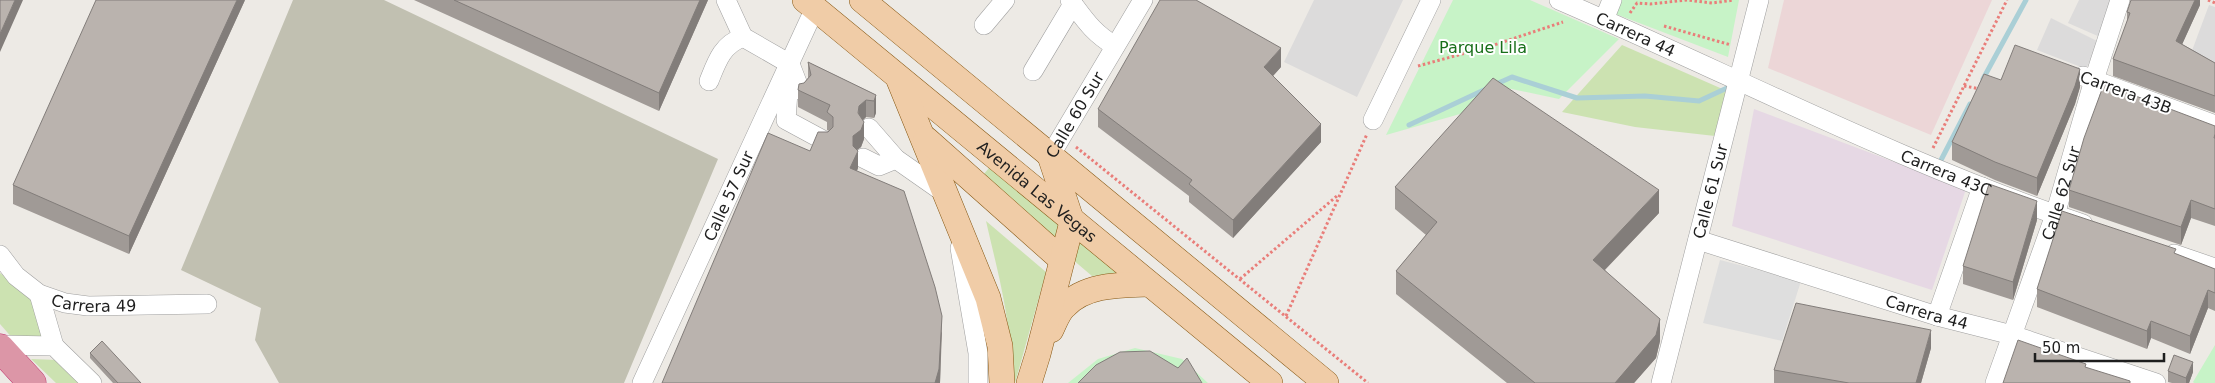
<svg xmlns="http://www.w3.org/2000/svg" width="2215" height="383" viewBox="0 0 2215 383" font-family="'DejaVu Sans',sans-serif">
  <style>
    .residential { fill: #dcdbdb }
    .commercial { fill: #ecd6d7 }
    .industrial { fill: #e6d8e4 }
    .construction { fill: #c1c0b1 }
    .grass { fill: #cce2b1 }
    .park { fill: #c7f3c7 }
    .parking { fill: #dedede }
    .lines { fill: none; stroke-linecap: round; stroke-linejoin: round }
    .stream { stroke: #aacfd6; stroke-width: 5 }
    .minor-casing { stroke: #9f9f9f; stroke-width: 20 }
    .major-casing { stroke: #865712; stroke-width: 26 }
    .highway-casing { stroke: #c43972; stroke-width: 29 }
    .path { stroke: #e97e7a; stroke-width: 3; stroke-dasharray: 2.5 2.5; stroke-linecap: butt }
    .minor { stroke: #fff; stroke-width: 19 }
    .major { stroke: #f0cca7; stroke-width: 25 }
    .highway { stroke: #dc96a7; stroke-width: 28 }
    .wall { fill: #a09a96 }
    .shaded-wall { fill: #827d7a }
    .building { fill: #bab3ae; stroke: #827d7a }
    .labels { text-anchor: middle; stroke-width: 4; stroke-linejoin: round; paint-order: stroke }
    .street-label { font-size: 16px; fill: #1e1e1e; stroke: #fff }
    .park-label { font-size: 16px; fill: #186f1a; stroke: #fff }
  </style>
  <rect width="100%" height="100%" fill="#edeae5"/>
  <path class="residential" d="M1314,0H1403L1357,97L1284,62Z
    M2079,0H2112L2100,37L2068,23Z
    M2209,5L2215,7V68L2190,56Z
    M2051,18L2099,42L2086,69L2037,50Z"/>
  <path class="commercial" d="M1784,0H1992L1931,135L1768,68Z"/>
  <path class="industrial" d="M1754,109L1966,189L1932,290L1732,226Z"/>
  <path class="construction" d="M293,0H384L718,159L624,383H279L255,340L261,308L181,270Z"/>
  <path class="grass" d="M1622,45L1727,91L1715,136L1635,127L1562,112Z
    M993,163L1123,273L1092,276L979,180Z
    M986,221L1046,272L1015,383H1010C1014,328 998,274 986,221Z
    M0,273L35,300L43,338L14,340L0,324Z
    M31,359L58,360L81,383H56Z"/>
  <path class="park" d="M1453,0H1530L1619,39L1559,99L1507,88L1460,114L1386,135Z
    M1619,0H1739L1728,57L1613,13Z
    M2215,345V383H2194L2193,382Z
    M1135,348L1182,359L1208,383H1068L1098,359Z"/>
  <path class="parking" d="M1720,260L1801,281L1782,341L1703,323Z"/>
  <g class="lines">
    <path class="stream" d="M1983,79L2026,0
      M1494,85L1512,77L1577,98L1645,96L1699,101L1727,88
      M1409,125L1486,89
      M1940,162L1970,104"/>
    <g class="minor-casing">
      <g id="minor">
        <path d="M726,0L743,37L790,64L800,90"/>
        <path d="M1070,0C1085,20 1093,33 1115,46"/>
        <path id="s1" d="M1559,0C1733,75 1903,164 2083,224"/>
        <path d="M1604,20L1612,0"/>
        <path d="M984,25L1005,0"/>
        <path d="M1033,71L1073,4"/>
        <path d="M2083,76L2215,125"/>
        <path d="M789,78L786,120L823,140"/>
        <path d="M709,81C717,61 722,45 743,37"/>
        <path d="M1373,120L1431,0"/>
        <path d="M869,128L896,159L946,194"/>
        <path id="s2" d="M1050,156L1143,0"/>
        <path d="M863,158L879,166L896,159"/>
        <path id="s3" d="M1698,240L1937,316L2012,335L2156,383"/>
        <path d="M960,248L978,353V383"/>
        <path d="M2174,254L2215,268"/>
        <path id="s4" d="M0,255L16,276L39,294L65,303L88,306L207,304"/>
        <path d="M39,294L54,346"/>
        <path d="M1937,316L1982,187"/>
        <path d="M0,345L54,346L92,383"/>
        <path id="s5" d="M642,383L815,8"/>
        <path id="s6" d="M1661,383L1759,0"/>
        <path id="s7" d="M1995,383L2055,215L2094,80L2120,0"/>
      </g>
    </g>
    <g class="major-casing">
      <g id="major">
        <path id="s8" d="M805,0L1270,383"/>
        <path d="M862,0L1326,383"/>
        <path d="M899,80L988,298L1000,346L1002,383"/>
        <path d="M926,139L1062,260"/>
        <path d="M1051,330C1055,322 1058,312 1065,306C1086,284 1120,285 1148,284"/>
        <path d="M1029,383L1038,354L1072,222L1050,156"/>
      </g>
    </g>
    <g class="highway-casing">
      <path id="highway" d="M0,348L32,383"/>
    </g>
    <path class="path" d="M2208,0L2215,3
      M1630,13L1637,3L1650,4L1687,0L1712,3L1734,0
      M1664,26L1731,45
      M1418,66L1491,46L1563,22
      M1964,86L1981,89
      M1076,147L1368,383
      M1933,148L2007,0
      M1240,279L1338,195
      M1286,316L1367,134"/>
    <use href="#minor" class="minor"/>
    <use href="#major" class="major"/>
    <use href="#highway" class="highway"/>
  </g>
  <path class="wall" d="M245,0L129,254L13,204V185Z
    M414,0H708L659,111Z
    M2200,0V5L2182,44L2215,63V113L2113,76V59L2127,23V12Z
    M808,62L876,95V113L874,118L866,117L863,120L864,139L861,147L857,150L858,168L857,171L942,333L940,383H662L810,151L829,131L827,130V122L798,107V90L808,78Z
    M1281,67L1273,76L1321,142L1233,238L1189,202V196L1098,127V109Z
    M2001,80L2080,87L2075,104L2037,196L1995,180L1952,160V142Z
    M2215,126V226L2191,218L2181,245L2069,207V190Z
    M1395,187L1659,213L1605,270L1660,341L1656,358L1634,383H1507L1396,294V271L1426,235L1395,209Z
    M2037,220L2013,300L1963,284V266Z
    M2176,254L2215,269V311L2208,308L2190,354L2151,338L2147,349L2037,307V289Z
    M1931,348L1921,383H1774V370Z
    M90,353L141,383H113L90,358Z
    M2168,371L2193,372L2189,383H2172L2168,382Z"/>
  <path class="shaded-wall" d="M15,0H23L0,52V34Z
    M237,0H245L129,254V236Z
    M700,0H708L659,111V93Z
    M2195,0H2200V5L2176,58V41Z
    M1281,48V67L1264,86V67Z
    M2080,69V87L2075,104L2037,196V178Z
    M876,95V113L874,118V101Z
    M866,100V117L859,124L858,131L859,106Z
    M864,122V139L861,147L853,153V136Z
    M1321,124V142L1233,238V220Z
    M858,151V168L850,186V168Z
    M1659,190V213L1593,282V260Z
    M2191,200V218L2181,245V227Z
    M2037,201V220L2013,300V282Z
    M2208,290V308L2190,354V336Z
    M942,316L940,383H935Z
    M1660,319V341L1656,358L1634,383H1615Z
    M2151,321V338L2147,349V331Z
    M1931,330V348L1921,383H1916Z
    M2193,362V372L2189,383H2186V378Z"/>
  <path class="building" d="M0,0H15L0,34Z
    M96,0H237L129,236L13,185Z
    M454,0H700L659,93Z
    M1160,0H1196L1281,48L1264,67L1321,124L1233,220L1189,184L1192,180L1098,109Z
    M2131,0H2195L2176,41L2215,63V96L2113,59L2130,13L2127,12Z
    M2015,45L2080,69L2075,86L2037,178L1995,162L1952,142L1984,74L2001,80Z
    M808,62L876,95L874,101L866,100L859,106L858,113L864,122L861,130L853,136V146L858,151L850,168L904,191L935,287L942,316L939,369L935,383H662L768,133L810,151L818,132H828L833,127V117L827,112L830,105L798,90L799,84L804,83L811,75Z
    M1493,78L1659,190L1593,260L1660,319L1656,335L1615,383H1535L1396,271L1437,222L1395,187Z
    M2104,84L2215,126V134L2214,138H2215V209L2191,200L2181,227L2069,190L2084,138Z
    M1989,184L2037,201L2013,282L1963,266Z
    M2062,211L2176,249L2174,253L2215,269V293L2208,290L2190,336L2151,321L2147,331L2037,289Z
    M1796,303L1931,330L1916,383H1849L1774,370Z
    M2018,340L2086,364L2085,367L2130,381V383H2003Z
    M102,341L141,383H118L90,353Z
    M1150,351L1178,368L1187,358L1202,383H1078L1096,365L1120,352Z
    M2174,355L2193,362L2186,378L2168,371Z"/>
  <g class="labels">
    <g class="street-label">
      <text dy="6" stroke="none"><textPath href="#s1" startOffset="84">Carrera 44</textPath></text>
      <text transform="translate(2126 92) rotate(20)" y="6">Carrera 43B</text>
      <text dy="6" stroke="none"><textPath href="#s2" startOffset="48">Calle 60 Sur</textPath></text>
      <text dy="6" stroke="none"><textPath href="#s1" startOffset="424">Carrera 43C</textPath></text>
      <text dy="6" stroke="none"><textPath href="#s8" startOffset="301">Avenida Las Vegas</textPath></text>
      <text dy="6" stroke="none"><textPath href="#s6" startOffset="198">Calle 61 Sur</textPath></text>
      <text dy="6" stroke="none"><textPath href="#s7" startOffset="201">Calle 62 Sur</textPath></text>
      <text dy="6" stroke="none"><textPath href="#s5" startOffset="206">Calle 57 Sur</textPath></text>
      <text dy="6" stroke="none"><textPath href="#s4" startOffset="112">Carrera 49</textPath></text>
      <text dy="6" stroke="none"><textPath href="#s3" startOffset="240">Carrera 44</textPath></text>
    </g>
    <g class="park-label">
      <text x="1483" y="53">Parque Lila</text>
    </g>
  </g>
  <path d="M2035 353v8h129v-8" fill="none" stroke="#1e1e1e" stroke-width="2.5"/>
  <text x="2042" y="353" font-size="15" fill="#1e1e1e" stroke="#ffffff" stroke-width="4" paint-order="stroke">50 m</text>
</svg>
